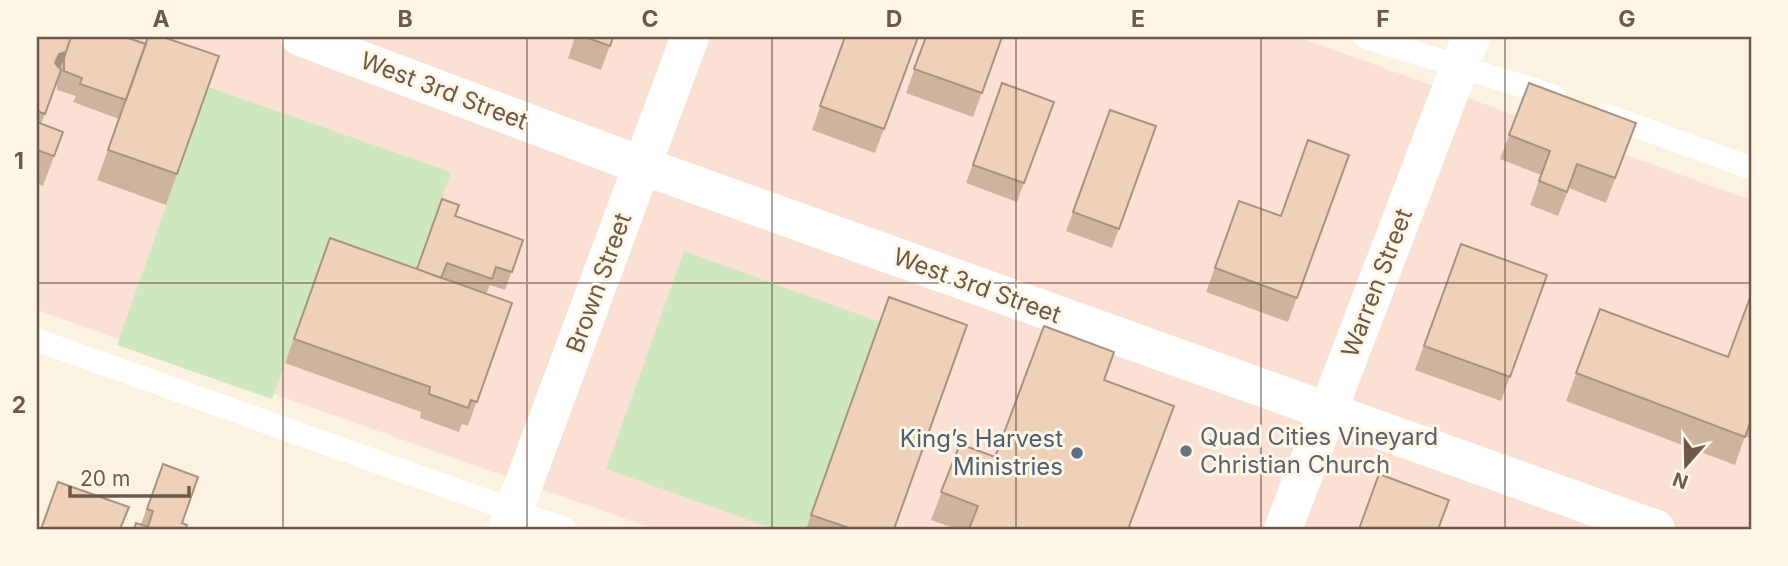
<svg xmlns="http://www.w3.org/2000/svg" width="1788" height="566" viewBox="0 0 1788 566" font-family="Inter,sans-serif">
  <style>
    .commercial { fill: #fbe1d4 }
    .green { fill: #cfe7c0 }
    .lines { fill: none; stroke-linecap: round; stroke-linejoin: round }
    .lane { stroke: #fff; stroke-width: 23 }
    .street { stroke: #fff; stroke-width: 38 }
    .secondary { stroke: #fff; stroke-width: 38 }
    .wall { fill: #ceb49f }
    .shaded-wall { fill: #a79282 }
    .building { fill: #efd1b9; stroke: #a79282; stroke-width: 2 }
    .grid { fill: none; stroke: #705849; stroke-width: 2; stroke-opacity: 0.55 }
    .worship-dot { fill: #6b7280; stroke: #fef6e6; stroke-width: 2.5 }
    .service-dot { fill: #5c6f8a; stroke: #fef6e6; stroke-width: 2.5 }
    .labels { text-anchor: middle; stroke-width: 6; stroke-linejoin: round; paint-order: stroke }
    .street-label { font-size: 24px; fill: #705849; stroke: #fef6e6 }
    .worship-label { font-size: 24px; fill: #5b616d; stroke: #fef6e6; text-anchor: start }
    .service-label { font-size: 24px; fill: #4e5e75; stroke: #fef6e6; text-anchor: end }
    .neatline { fill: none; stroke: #705849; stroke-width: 2.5 }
    .grid-label { font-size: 23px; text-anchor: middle; font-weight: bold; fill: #705849 }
  </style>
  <rect width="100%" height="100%" fill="#fbf2e1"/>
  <path class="commercial" d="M37,37H1298L1751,200V529H654L37,310Z"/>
  <path class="green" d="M208,87L451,172L409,294L321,263L272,399L117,345Z
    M684,251L880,322L806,529H774L606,469Z"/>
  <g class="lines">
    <path class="lane" d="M1365,37L1554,96
      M1606,115L1751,168
      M37,340L565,529"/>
    <path class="street" d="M507,529L690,37"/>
    <path class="secondary" d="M300,37L643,166L1656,529
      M1283,529L1471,37"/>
  </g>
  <path class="wall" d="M37,37L146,44L219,56L166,205L97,180L119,119L73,102L76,96L57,90V81L41,124L63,132L43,186L37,184Z
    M575,37H613L601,70L568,58Z
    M845,37H918L875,153L812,130Z
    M926,37H1002L973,117L906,93Z
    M1002,83L1054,102L1017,202L966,183Z
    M1529,83L1636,123L1606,203L1569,188L1558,216L1530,205L1541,175L1500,159Z
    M1110,110L1156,126L1112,248L1066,231Z
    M1349,155L1288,322L1206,292L1239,201L1281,216Z
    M455,216L523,240L505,290L490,285L486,294L512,303L468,426L462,424L459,432L420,418L421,412L285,363L330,238L417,269Z
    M1461,244L1547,275L1501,401L1415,370Z
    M1751,295V439L1745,436L1735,465L1566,401L1600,309L1728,357Z
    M880,322L894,529H806Z
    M1104,380L1128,529H956L931,520L960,444L995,457Z
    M163,464L182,523L134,529L141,524Z"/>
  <path class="shaded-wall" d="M66,52L57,77L50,78L59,54Z"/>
  <path class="building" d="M37,37H71L66,52L59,54L55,63L61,70L45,114L37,111Z
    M71,37H125L146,44L126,100L80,84L82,78L64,71V58Z
    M148,37H163L219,56L177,174L108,150Z
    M585,37H613L610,46Z
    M845,37H918L884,129L820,106Z
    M926,37H1002L982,93L914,69Z
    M1002,83L1054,102L1024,183L973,165Z
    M1529,83L1636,123L1615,178L1577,164L1567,192L1539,181L1550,151L1509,135Z
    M1110,110L1156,126L1119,229L1073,212Z
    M37,122L63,132L54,156L37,150Z
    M1308,140L1349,155L1297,298L1215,268L1239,201L1281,216Z
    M442,199L459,205L455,216L523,240L512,272L496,267L492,279L447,263L441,278L417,269Z
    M330,238L512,303L477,402L471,400L468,408L429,394L430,387L294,339Z
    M1461,244L1547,275L1510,377L1424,346Z
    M1751,295V420L1745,437L1576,373L1600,309L1728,357Z
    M889,297L967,325L894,529H852L811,515Z
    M1044,326L1114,352L1104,380L1174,406L1128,529H969L978,506L941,492L960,444L995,457Z
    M163,464L198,477L182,523L187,525L185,529H134L136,523L148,527L153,511L147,509Z
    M1379,474L1449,500L1438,529H1359Z
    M58,482L129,507L120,529H41Z"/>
  <path class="grid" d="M283,37V529M527,37V529M772,37V529M1016,37V529M1261,37V529M1505,37V529M37,283H1751"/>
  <circle class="worship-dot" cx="1186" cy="451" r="7"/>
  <circle class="service-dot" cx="1077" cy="453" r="7"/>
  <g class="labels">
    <g class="street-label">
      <text transform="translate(444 91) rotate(21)" y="8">West 3rd Street</text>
      <text transform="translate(599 283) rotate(-70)" y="8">Brown Street</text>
      <text transform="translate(1377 283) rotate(-69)" y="8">Warren Street</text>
      <text transform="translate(977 286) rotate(20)" y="8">West 3rd Street</text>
    </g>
    <g class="worship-label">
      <text x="1200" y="445">Quad Cities Vineyard<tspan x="1200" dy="28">Christian Church</tspan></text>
    </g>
    <g class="service-label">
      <text x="1063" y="447">King’s Harvest<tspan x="1063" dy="28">Ministries</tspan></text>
    </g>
  </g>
  <rect width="1788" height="566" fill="none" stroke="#fef6e6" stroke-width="77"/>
  <g transform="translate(1686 465) rotate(200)" stroke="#fef6e6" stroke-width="5" paint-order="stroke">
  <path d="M0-5L12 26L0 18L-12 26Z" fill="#705849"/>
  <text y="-10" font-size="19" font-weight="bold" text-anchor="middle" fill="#705849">N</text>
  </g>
  <path d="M70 486v10h119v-10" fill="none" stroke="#705849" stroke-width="3.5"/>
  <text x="80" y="486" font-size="21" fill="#705849" stroke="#fef6e6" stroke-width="5" paint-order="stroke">20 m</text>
  <rect x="38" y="38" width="1712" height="490" class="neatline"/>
  <g class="grid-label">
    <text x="161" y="27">A</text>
    <text x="405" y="27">B</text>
    <text x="650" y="27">C</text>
    <text x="894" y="27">D</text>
    <text x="1138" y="27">E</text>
    <text x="1383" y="27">F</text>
    <text x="1627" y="27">G</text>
    <text x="19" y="169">1</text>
    <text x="19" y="413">2</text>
  </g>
</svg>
